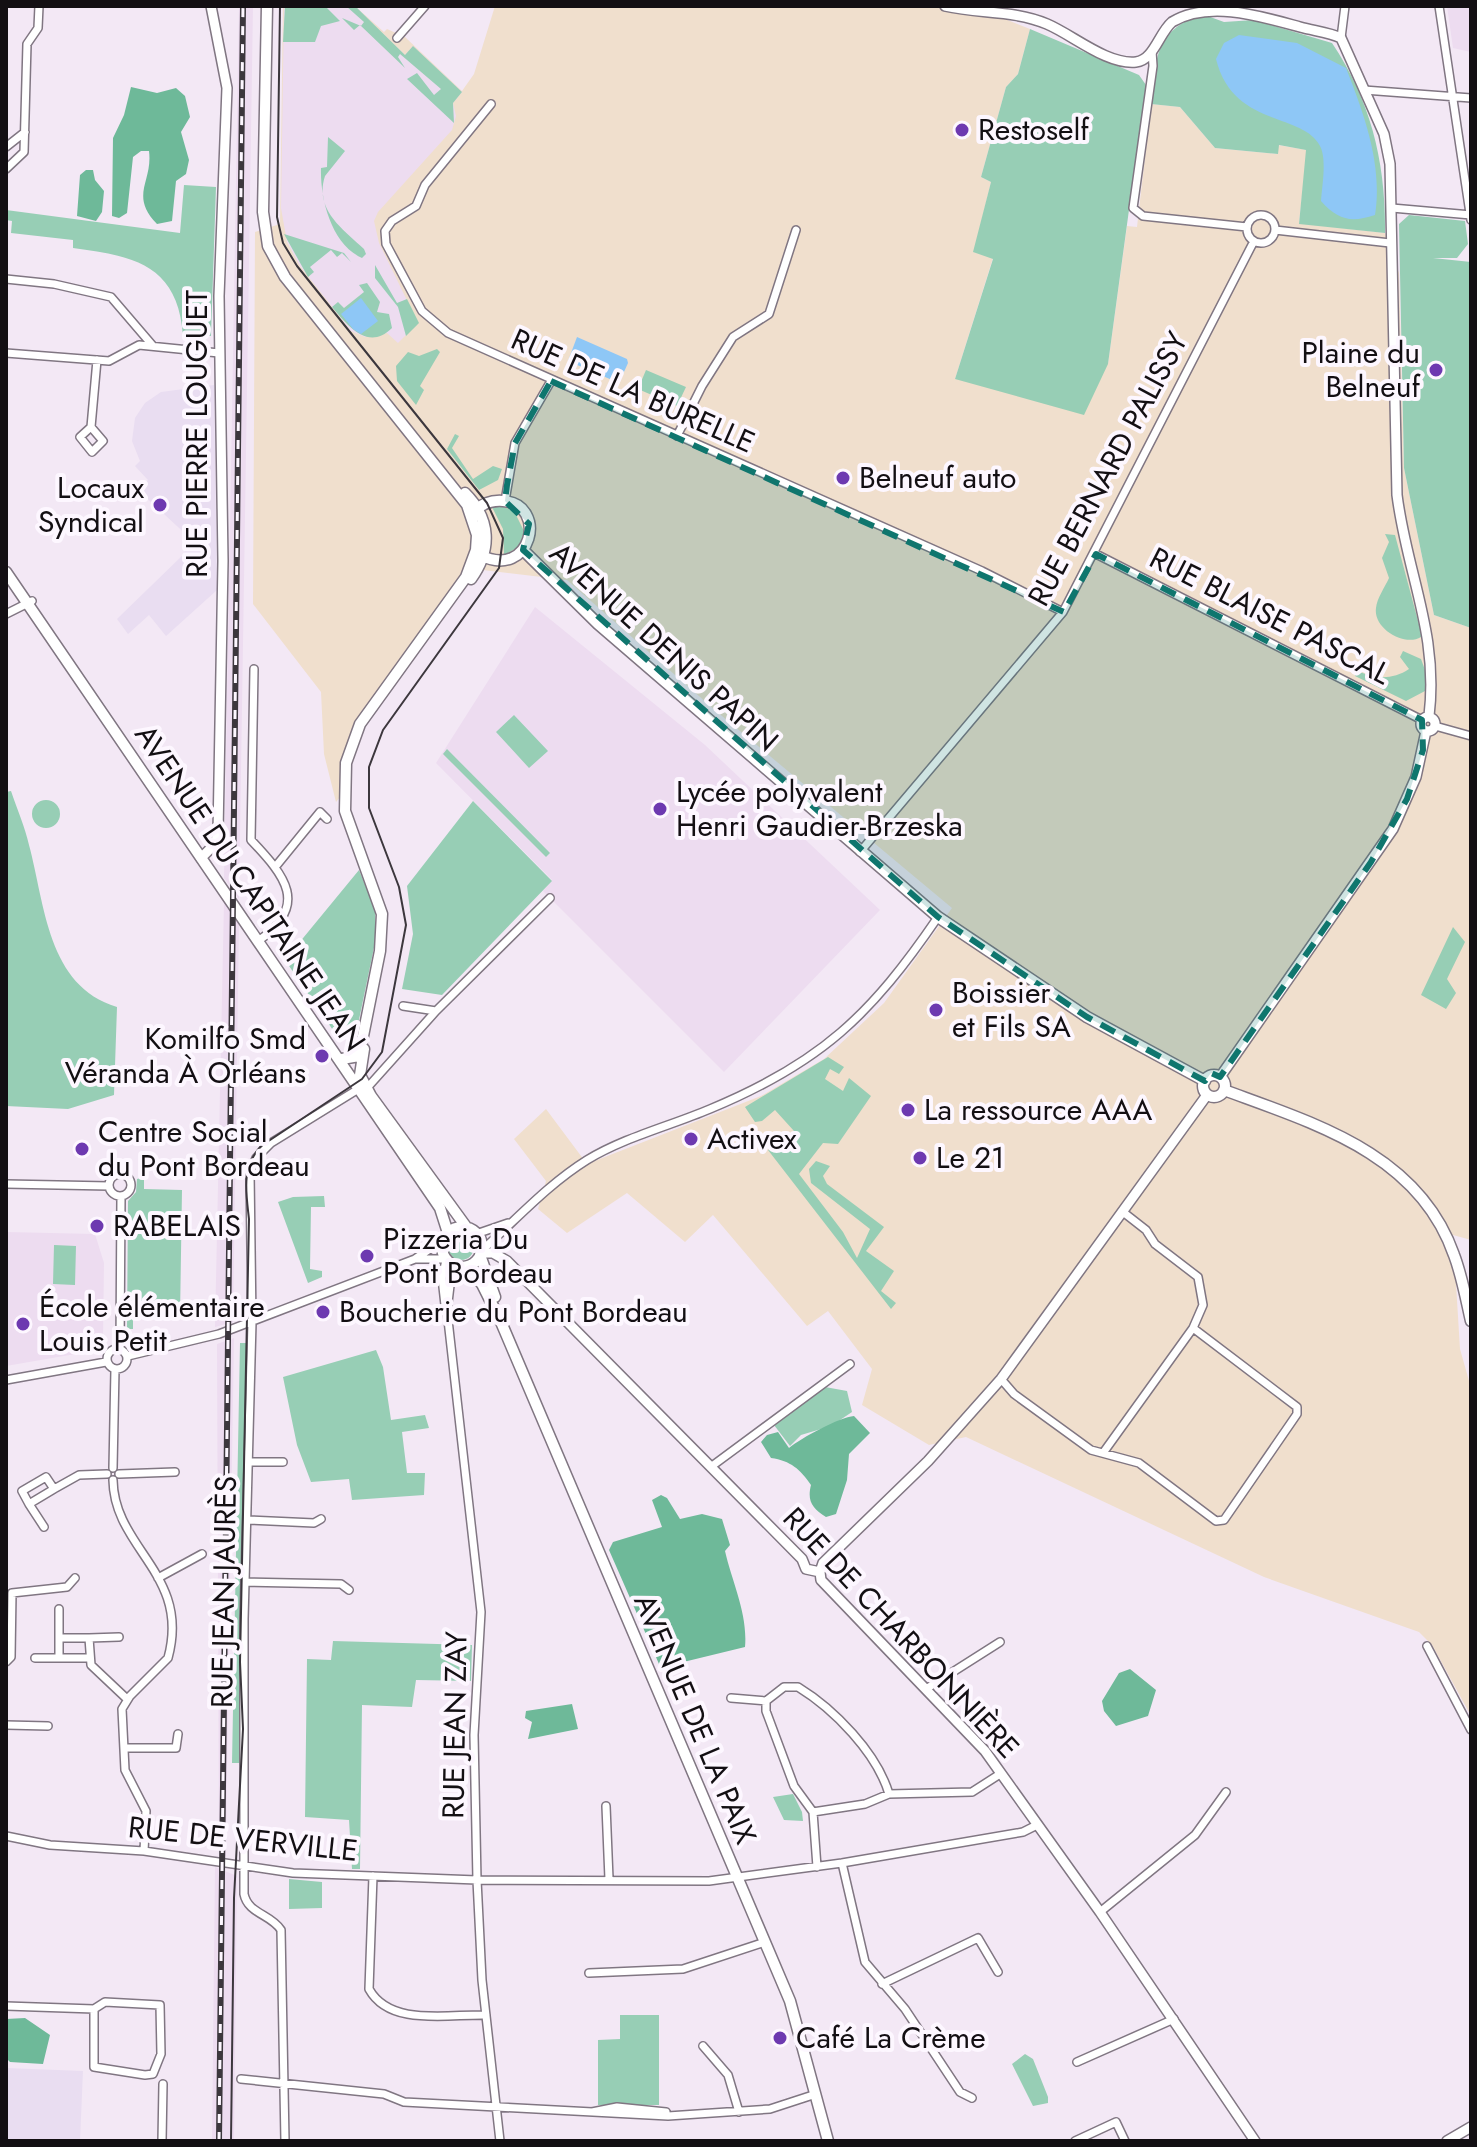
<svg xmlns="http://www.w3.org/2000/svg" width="1477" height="2147" viewBox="0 0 1477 2147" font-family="Jost,sans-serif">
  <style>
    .commercial { fill: #e9ddf1 }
    .industrial { fill: #f0dfcd }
    .built { fill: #eddcf0 }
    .green { fill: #97ceb5 }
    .forest { fill: #6eb999 }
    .water { fill: #8ec7f6 }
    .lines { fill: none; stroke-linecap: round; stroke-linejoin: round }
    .minor-casing { stroke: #807682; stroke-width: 10 }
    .tertiary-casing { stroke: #807682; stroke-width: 12 }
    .secondary-casing { stroke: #807682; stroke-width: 13 }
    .minor { stroke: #fff; stroke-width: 7 }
    .tertiary { stroke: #fff; stroke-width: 9 }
    .secondary { stroke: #fff; stroke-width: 10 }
    .tram { stroke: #3c373d; stroke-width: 2 }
    .rail-casing { stroke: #3c373d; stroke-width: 6 }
    .rail { stroke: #fdf7ff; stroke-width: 3; stroke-dasharray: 9; stroke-linecap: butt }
    .marked { fill: #0f766e; fill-opacity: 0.2; stroke: #0f766e; stroke-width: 6; stroke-dasharray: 16 10; stroke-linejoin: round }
    .poi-dot { fill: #6d39b0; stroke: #fdf7ff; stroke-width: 3 }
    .labels { text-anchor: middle; stroke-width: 8; stroke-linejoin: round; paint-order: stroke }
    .poi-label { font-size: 30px; fill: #130f13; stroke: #fdf7ff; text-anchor: start }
    .street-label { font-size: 30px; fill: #130f13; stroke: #fdf7ff }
  </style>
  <rect width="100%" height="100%" fill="#f3e8f5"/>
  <path class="commercial" d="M214,385L217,590L166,636L149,615L128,634L117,619L184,554L191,539L138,490L148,480L135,466L140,461L132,441L135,418L145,403L161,392Z
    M6,2068L83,2071L80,2141H6Z"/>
  <path class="industrial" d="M283,6H355L384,32L387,29L405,37L462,91L474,74L495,6H930L1000,17L1030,29L1018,74L1006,87L981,177L991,182L974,252L993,258L955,379L1108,364L1127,226L1137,227L1151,104L1180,107L1215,148L1278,154V145L1307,150L1299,223L1385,233L1399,273L1404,468L1434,615L1471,628V1240L1453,1235L1460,1349L1471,1388V1716L1432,1645L1419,1632L1264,1577L966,1437L929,1445L862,1405L872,1369L828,1311L807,1326L713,1215L685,1242L627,1193L567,1233L538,1209L546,1181L514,1139L546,1109L587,1164L761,1096L824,1059L884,1003L952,908L716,711L567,580L466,568L461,581L353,729L342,762L340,797L336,802L324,754L321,692L253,604L255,232L280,224Z"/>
  <path class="built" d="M239,6H253L239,899L224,878Z
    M284,6H355L405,55L413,46L462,92L453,103L456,116L452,130L378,212L374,221L379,243L418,323L398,343L387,333L365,337L351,331L300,266L287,242L281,208Z
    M1447,6H1471V52L1453,48Z
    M535,607L705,745L880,910L724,1072L543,891L552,880L436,763Z
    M224,902L239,924L233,1322L215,1327Z
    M6,1232L95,1234L104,1263L103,1341L93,1351L6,1366Z
    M234,1338L227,1766L226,1856L219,1855L217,1344Z
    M215,1867L237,1876L234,2141H212Z"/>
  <path class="green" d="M285,6H325L340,21L321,26L315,42H283Z
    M346,6H355L405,55L413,46L462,92L453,103L454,123L407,79L417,73L434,95L441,89L400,54L398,57L405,68L360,25L354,30L342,18L361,26L364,22Z
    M1202,14L1224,22L1254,20L1332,43C1371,101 1386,163 1385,233L1299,224L1306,150L1279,145L1278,154L1215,148L1180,107L1151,104C1157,58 1153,32 1202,14Z
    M1030,29L1139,75L1146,85L1108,364L1084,415L955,379L993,259L973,252L991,182L981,177L1006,87L1018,74Z
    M328,137L345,151L325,176C314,210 343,229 364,249L366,254L362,258C331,244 320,198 321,168L327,167Z
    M184,185L216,187L211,336H183C178,264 133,256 73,248V240L11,233L12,221L6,220V210L180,233Z
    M1409,215L1465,221L1468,244L1457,258H1433L1471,262V628L1434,615L1404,468L1399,224Z
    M284,234L344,253L351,262L342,253L337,257L331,250L310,267L314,272L308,277Z
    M375,265L397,303L407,299L419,323L406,336L398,307L375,278Z
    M367,283L380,302L377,312L389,314L392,328C368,352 347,325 332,307L338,302L344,308L364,292L359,285Z
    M437,349L440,352L420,386L424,390L416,405L397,381L396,366L408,352L419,356Z
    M646,370L686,387L677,406L638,389Z
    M455,434L459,436L452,448L473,479L493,466L502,469L498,480L479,490L447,449Z
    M501,506L514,511L524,531L519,547L504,555L503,529L492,507Z
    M1385,534L1395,535L1421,632V637C1405,647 1373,629 1376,608C1377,598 1385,587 1389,578L1382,558L1389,542Z
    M1403,651L1421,659L1425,670V691L1406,701L1355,676L1358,664V671C1374,679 1393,680 1409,669L1400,657Z
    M514,715L548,751L529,768L496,732Z
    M447,749L550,853L546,857L443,754Z
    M11,791C17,809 25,827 29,845C45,904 47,986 117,1007L114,1095L68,1109L6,1106V792Z
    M32 814a14 14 0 1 1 28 0a14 14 0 1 1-28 0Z
    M473,801L552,881L442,995L402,989L413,934L407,886Z
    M359,870L375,909L376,938L355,1039L337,1036L285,960Z
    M1453,927L1465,942L1447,979L1456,993L1446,1009L1421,995Z
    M828,1057L844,1067L839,1074L830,1069L825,1079L843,1091L849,1078L871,1096L838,1144L823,1143L799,1174L843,1232L857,1258L870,1229L811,1183L809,1169L816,1161L830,1166L823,1176L827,1184L884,1227L866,1251L894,1271L881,1291L896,1303L891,1309L768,1150L794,1131L775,1110L762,1121L755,1122L745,1107Z
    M144,1177V1189L182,1190L180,1317L133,1316V1329H127L128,1201L136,1192L137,1179Z
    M324,1196L325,1207H311L310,1269L322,1271V1277L308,1283L278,1202L293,1197Z
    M448 1247a13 13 0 1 1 26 0a13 13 0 1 1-26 0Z
    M54,1245L76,1246L75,1285L53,1284Z
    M240,1343H249L242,1763H232Z
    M376,1350L383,1367L391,1420L425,1415L429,1428L402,1432L407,1473H425L424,1495L352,1500L349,1479L311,1482L297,1445L283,1377Z
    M825,1387L847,1391L852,1412L831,1426L801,1435L790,1446L774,1425Z
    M333,1641L472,1645L471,1681L416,1680L412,1707L362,1705L360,1869H352L349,1820L305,1817L307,1659L331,1660Z
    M793,1794L802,1812L803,1821L784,1820L773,1797Z
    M289,1879L322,1882V1908L289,1909Z
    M620,2015H659V2105H598V2040L620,2039Z
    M1025,2054L1033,2059L1048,2097V2103L1033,2106L1012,2064Z"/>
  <path class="forest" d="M131,87L157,93L176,88L185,96L190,117L181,132L189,160L186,174L176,181L172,221L157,224C129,195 153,182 149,151H141L133,157L127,213L119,218L112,216L113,138L124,115Z
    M86,170H93L95,180L104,191L102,212L96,221L77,216L80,175Z
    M854,1416L870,1433L849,1454L847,1480L836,1514L826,1517C812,1508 807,1501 811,1485C800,1469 791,1461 771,1458L761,1442L767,1435L778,1432L789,1448C801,1438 840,1417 854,1416Z
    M661,1495L667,1498L680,1519L702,1514L722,1519L730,1545L725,1551C732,1582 748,1614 745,1647L667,1666L659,1664L609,1550L613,1542L662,1527L652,1500Z
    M1130,1669L1156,1690L1148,1716L1116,1726L1104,1711L1102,1701L1119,1673Z
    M572,1704L578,1729L528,1739L532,1722L525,1718L526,1711Z
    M25,2018L50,2035L43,2064L10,2062L6,2058V2019Z"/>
  <path class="water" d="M1239,35L1297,43L1346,68C1364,114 1383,165 1375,215C1351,223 1338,220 1321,201C1322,186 1327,159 1320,146C1303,112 1233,128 1216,59L1224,43Z
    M361,298L378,321L361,334L353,329L341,314Z
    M577,337L627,359L628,363L619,383L568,361Z"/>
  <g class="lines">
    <g class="minor-casing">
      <path id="minor" d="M1439,6L1471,220
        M397,38L425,6
        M1341,38L1345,6
        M1152,51L1153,66L1133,208L1143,216L1247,227
        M1364,90L1471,98
        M491,104L425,185L416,206L392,221L385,231L386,244L422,311L448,333L982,571L1063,612
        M6,147L25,132
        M6,169L24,152L27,44L38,28L39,6
        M1392,208L1471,215
        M1247 229a14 14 0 1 1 28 0a14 14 0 1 1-28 0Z
        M1275,230L1390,243
        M6,279L54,284L111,297L153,346
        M6,353L109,361L139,345L219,353
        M91,427L103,441L92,452L80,437L91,427L97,360
        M677,436L702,386L733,337L769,314L796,230
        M505,501L515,443L551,381
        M1096,554L1422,720
        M6,614L32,601
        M254,669L251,840C285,876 310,905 258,941
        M1435,726L1471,736
        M860,852L1063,612L1254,241
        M276,866L320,812L327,819
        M403,1006L436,1011L550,898
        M367,1088L436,1011
        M109 1185a11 11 0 1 1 22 0a11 11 0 1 1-22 0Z
        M6,1184L109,1186
        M476,1234L508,1223
        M481,1251C516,1220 547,1185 587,1160C625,1137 670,1126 710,1109C821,1063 871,1015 938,917
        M417,1259H445
        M460,1267L451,1277L447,1311L481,1612L474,1735L477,1880L482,1980L500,2141
        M445,1305L442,1278L446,1260
        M120,1349L121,1197
        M107 1359a10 10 0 1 1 20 0a10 10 0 1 1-20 0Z
        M128,1356L219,1334L415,1259L443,1240
        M1001,1379L1014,1394L1091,1450L1139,1463L1216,1521L1224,1520L1297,1414V1407L1193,1328L1203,1305L1198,1277L1155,1244L1146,1230L1123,1212
        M6,1380L106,1362
        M1103,1453L1193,1328
        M249,1462H283
        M712,1466L850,1364
        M113,1468L115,1369
        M119,1474L175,1472
        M113,1480C114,1549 191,1574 168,1658L130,1696L122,1709L125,1770L146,1811L144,1851
        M54,1489L29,1504L22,1491L46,1477L54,1489L79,1475L107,1474
        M29,1504L44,1527
        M248,1520L314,1523L321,1519
        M158,1578L202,1554
        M246,1582L341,1584L349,1590
        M59,1609V1638
        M89,1638L119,1637
        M1427,1646L1471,1730
        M35,1658H59
        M89,1658H59V1638H89L91,1665L127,1699
        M6,1662L11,1657L12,1593L67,1587L75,1578
        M926,1689L1000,1642
        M731,1698L766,1701
        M6,1725L48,1726
        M124,1748H176L178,1734
        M606,1806L609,1879
        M813,1812L794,1786L766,1711V1701L784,1687H798C834,1709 877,1753 889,1794
        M813,1812L865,1804L889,1794L972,1792L1000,1774
        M813,1812L817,1867
        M6,1836L50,1845L144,1851L293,1873L477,1880L709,1881L842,1863L1023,1832L1037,1825
        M842,1863L865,1962L905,2009L960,2092L972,2098
        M373,1876L369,1989C390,2027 448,2014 486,2015
        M1100,1912L1195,1835L1226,1792
        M589,1973L683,1969L765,1942
        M882,1984L978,1938L998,1972
        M6,2006L94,2009L105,2002L160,2005L161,2054L153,2074L145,2075L94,2067V2009
        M703,2046L728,2075L739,2112
        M1077,2062L1174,2019
        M241,2079L384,2094L404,2102L668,2116L770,2109L816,2094
        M592,2112L617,2107L666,2112
        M162,2141L163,2084
        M285,2141L281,1930C271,1914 248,1914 244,1894V1619L252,1322L250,1173L256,1158L271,1143L360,1088
        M1075,2141L1116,2122L1125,2141"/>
    </g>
    <g class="tertiary-casing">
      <path id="tertiary" d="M945,6C979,14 1014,10 1047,24C1073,35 1107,65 1136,62C1154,60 1159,33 1172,22C1209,0 1260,16 1300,27C1314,31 1329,32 1341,38L1384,134L1390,164L1397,495C1407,574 1439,634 1429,716
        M1421 724a7 7 0 1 1 14 0a7 7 0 1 1-14 0Z
        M201,858L215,844L218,833L223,561L219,296L227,88L211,6
        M1220,1077L1393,829L1416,777L1426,731
        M481,1253H493L507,1261L802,1559L806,1569L820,1572
        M820,1572L821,1580L985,1751L1100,1912L1255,2141
        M820,1572L823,1563L928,1461L1001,1379L1207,1095
        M1447,2141L1471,2127"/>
    </g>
    <g class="secondary-casing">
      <path id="secondary" d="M267,6L263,212L268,246L285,277L467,505L477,535L476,550L466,577L360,724L346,763L345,811L382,914L380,951L359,1056L342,1059
        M465,493C491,519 492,550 471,579
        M474,511C482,504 492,500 503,501C549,504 532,581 480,555
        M523,550L598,624L938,917L1087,1017L1205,1081
        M6,572L440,1208L448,1233
        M364,1049L360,1075L371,1096L467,1228
        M1203 1086a11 11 0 1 1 22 0a11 11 0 1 1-22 0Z
        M1224,1090C1316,1124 1419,1154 1454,1255C1462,1276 1466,1299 1471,1321
        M442 1247a20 20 0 1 1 40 0a20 20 0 1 1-40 0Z
        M480,1255L495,1297
        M466,1267L482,1284L501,1322L790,2001L828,2141"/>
    </g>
    <use href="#minor" class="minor"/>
    <use href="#tertiary" class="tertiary"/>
    <use href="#secondary" class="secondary"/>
    <path class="tram" d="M231,2141L234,1898L243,1729L240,1662L249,1219C246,1192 241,1168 261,1146L362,1079L382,1052L406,925L399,887L369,808V767L383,730L499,568L503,538L487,503L297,266L283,243L277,217L280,6"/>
    <g class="rail-casing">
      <path id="rail" d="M219,2141L243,6"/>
    </g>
    <use href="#rail" class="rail"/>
  </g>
  <path class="marked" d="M551,381L1064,612L1096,554L1422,720L1423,750L1407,799L1371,862L1220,1077L1211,1073L1205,1081L1087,1017L938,917L523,550L529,524L505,501L507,485L515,443Z"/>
  <g class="poi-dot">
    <circle cx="962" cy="130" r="8"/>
    <circle cx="1436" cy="370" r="8"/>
    <circle cx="843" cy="478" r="8"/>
    <circle cx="160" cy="505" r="8"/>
    <circle cx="660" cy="809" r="8"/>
    <circle cx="936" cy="1010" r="8"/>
    <circle cx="322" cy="1056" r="8"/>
    <circle cx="908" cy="1110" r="8"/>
    <circle cx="691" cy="1139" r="8"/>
    <circle cx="82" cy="1149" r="8"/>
    <circle cx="920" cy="1158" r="8"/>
    <circle cx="97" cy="1226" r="8"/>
    <circle cx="367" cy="1256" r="8"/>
    <circle cx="323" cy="1312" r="8"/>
    <circle cx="23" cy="1324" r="8"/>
    <circle cx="780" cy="2038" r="8"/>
  </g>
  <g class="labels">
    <g class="poi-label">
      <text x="978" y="140">Restoself</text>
      <text x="1420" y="363" text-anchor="end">Plaine du<tspan x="1420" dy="34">Belneuf</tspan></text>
      <text x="859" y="488">Belneuf auto</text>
      <text x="144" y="498" text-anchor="end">Locaux<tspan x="144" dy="34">Syndical</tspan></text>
      <text x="676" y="802">Lycée polyvalent<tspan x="676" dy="34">Henri Gaudier-Brzeska</tspan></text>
      <text x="952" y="1003">Boissier<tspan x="952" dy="34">et Fils SA</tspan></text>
      <text x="306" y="1049" text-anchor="end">Komilfo Smd<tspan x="306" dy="34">Véranda À Orléans</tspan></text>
      <text x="924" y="1120">La ressource AAA</text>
      <text x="98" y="1142">Centre Social<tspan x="98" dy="34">du Pont Bordeau</tspan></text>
      <text x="707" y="1149">Activex</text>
      <text x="936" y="1168">Le 21</text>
      <text x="113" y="1236">RABELAIS</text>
      <text x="383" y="1249">Pizzeria Du<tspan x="383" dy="34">Pont Bordeau</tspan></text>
      <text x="39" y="1317">École élémentaire<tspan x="39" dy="34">Louis Petit</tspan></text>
      <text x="339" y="1322">Boucherie du Pont Bordeau</text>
      <text x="796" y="2048">Café La Crème</text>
    </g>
    <g class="street-label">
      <text transform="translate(633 391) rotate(24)" y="10">RUE DE LA BURELLE</text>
      <text transform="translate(197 434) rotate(-90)" y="10">RUE PIERRE LOUGUET</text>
      <text transform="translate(1108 469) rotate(-62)" y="10">RUE BERNARD PALISSY</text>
      <text transform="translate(1270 616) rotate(27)" y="10">RUE BLAISE PASCAL</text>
      <text transform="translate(664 647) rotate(42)" y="10">AVENUE DENIS PAPIN</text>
      <text transform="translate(250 888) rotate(56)" y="10">AVENUE DU CAPITAINE JEAN</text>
      <text transform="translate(224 1592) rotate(-89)" y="10">RUE JEAN JAURÈS</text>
      <text transform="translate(901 1633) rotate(47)" y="10">RUE DE CHARBONNIÈRE</text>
      <text transform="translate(695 1719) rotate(67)" y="10">AVENUE DE LA PAIX</text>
      <text transform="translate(455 1725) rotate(-89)" y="10">RUE JEAN ZAY</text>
      <text transform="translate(243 1839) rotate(6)" y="10">RUE DE VERVILLE</text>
    </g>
  </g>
  <rect width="1477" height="2147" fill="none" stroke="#130f13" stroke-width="16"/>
</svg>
